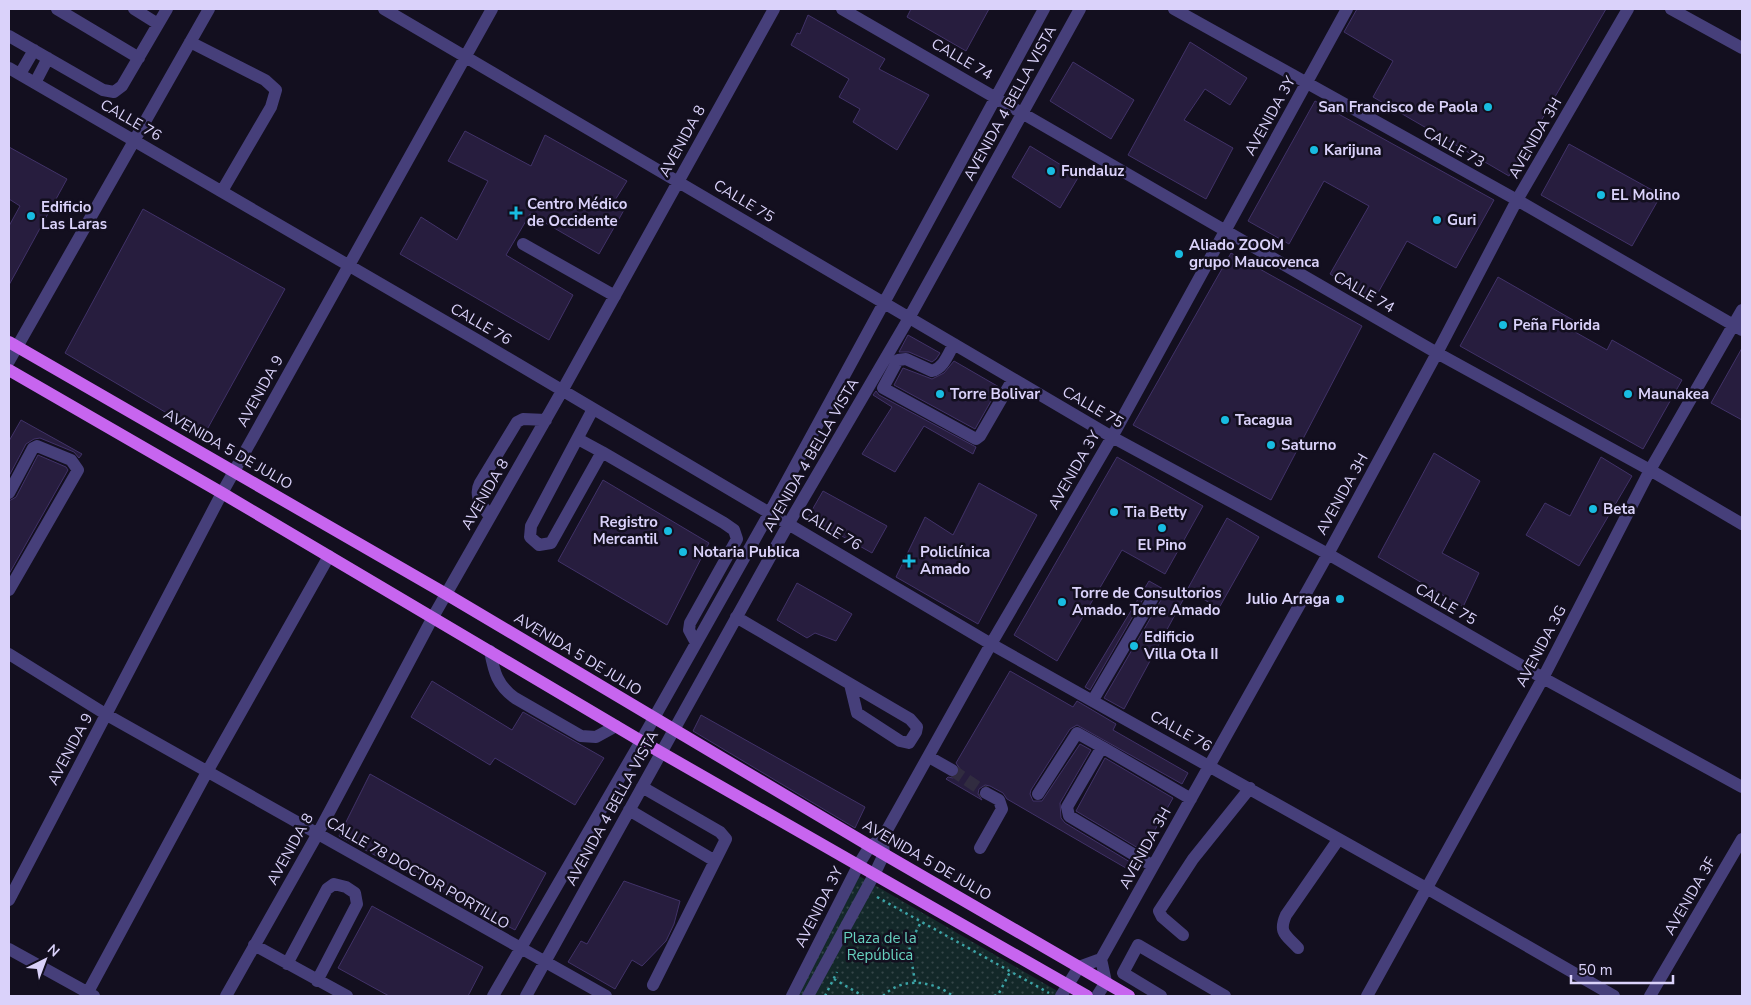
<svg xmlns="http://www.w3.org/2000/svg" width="1751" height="1005" viewBox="0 0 1751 1005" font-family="'Nunito Sans',sans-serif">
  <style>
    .grass { fill: url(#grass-dots) }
    .building { fill: #271d3e; stroke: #413268 }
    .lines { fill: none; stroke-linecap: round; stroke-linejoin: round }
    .minor-tunnel { stroke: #312c40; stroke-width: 12; stroke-dasharray: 12 6; stroke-linecap: butt }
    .path { stroke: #3ba3a6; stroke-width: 2.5; stroke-dasharray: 2.5 4; stroke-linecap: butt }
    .minor { stroke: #463f7a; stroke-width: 12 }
    .major { stroke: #c765ef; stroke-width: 12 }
    .poi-dot { fill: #18bce1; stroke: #130f1f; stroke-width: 2 }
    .labels { text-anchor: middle; stroke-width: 5; stroke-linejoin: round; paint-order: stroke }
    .street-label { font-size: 15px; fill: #dad2fa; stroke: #130f1f }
    .poi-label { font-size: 15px; font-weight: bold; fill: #dad2fa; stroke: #130f1f; text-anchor: start }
    .park-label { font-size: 15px; fill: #67d2c0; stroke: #130f1f }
  </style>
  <defs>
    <pattern id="grass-dots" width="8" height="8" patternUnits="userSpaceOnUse" patternTransform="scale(1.25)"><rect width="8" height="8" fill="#132829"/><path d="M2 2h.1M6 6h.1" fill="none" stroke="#354649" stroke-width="1.8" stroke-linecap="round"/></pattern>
  </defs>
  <rect width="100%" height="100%" fill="#130f1f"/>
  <path class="grass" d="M859,876L1066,996H798Z"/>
  <path class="building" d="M911,9H989L966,51L907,17Z
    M1357,9H1606L1509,176L1373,97L1393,61L1344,32Z
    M808,15L885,59L879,69L929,95L897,150L853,122L860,109L839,97L849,79L791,45L797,33L800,34Z
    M1190,42L1247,78L1230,105L1205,89L1184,120L1233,148L1206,199L1128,155Z
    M1073,62L1134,100L1111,139L1050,101Z
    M1315,101L1494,200L1456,268L1407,241L1374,300L1330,274L1369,206L1324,181L1289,244L1248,221Z
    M465,131L531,166L545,135L627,181L612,205L624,210L599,254L530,214L506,255L573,295L549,340L400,254L421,217L457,240L488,181L448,161Z
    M1569,144L1661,195L1632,246L1541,195Z
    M1030,146L1079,176L1060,208L1012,177Z
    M9,147L67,179L9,285V226L20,206L9,199Z
    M143,209L285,289L204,435L65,353Z
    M1231,253L1362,326L1271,500L1133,425Z
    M1498,277L1573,320L1568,328L1607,350L1612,340L1682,380L1643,449L1460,346Z
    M908,335L940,353L936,359L932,362L909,352H899Z
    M1742,348V420L1711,403Z
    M954,361L999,387L975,429L894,385L903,368L932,379L944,373Z
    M876,391L879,395L976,447L973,454L924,426L895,472L862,454L892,407L873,395Z
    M21,420L82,454L79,458L74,452L40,438L34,439L26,444L9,476V441Z
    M1434,453L1480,481L1442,553L1479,573L1463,607L1378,557Z
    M38,455L66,467L68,470L9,574V501L16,497Z
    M1117,457L1203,506L1165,574L1122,550L1057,661L1014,635Z
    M1601,457L1632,476L1579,566L1526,535L1545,503L1570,516Z
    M603,480L709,543L667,625L558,561Z
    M979,483L1037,515L978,624L896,577L925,517L953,535Z
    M823,491L887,526L872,553L808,517Z
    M1227,518L1259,537L1219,608L1187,590Z
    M1149,581L1183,600L1124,709L1104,698L1161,600V592L1158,589H1150L1147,592L1090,690L1085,687Z
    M797,583L852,614L836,641L815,633L807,638L777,620Z
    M1010,671L1073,707L1077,701L1116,724L1113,730L1188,773L1182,784L1077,725L1070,729L1031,790L1030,794L1033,801H1042L1080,744L1091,750L1060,803L1061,818L1065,823L1135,865L1131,871L1007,799L1003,793L990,786L985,785L979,789L978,794L982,800L946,779L948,777L953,778L959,774L960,769L956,763Z
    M432,681L512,730L523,712L604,758L575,805L495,758L490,765L411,717Z
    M701,715L865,807L855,828L693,731Z
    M1105,758L1173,798L1143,851L1076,811Z
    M370,774L546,873L515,930L339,836Z
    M624,881L680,901L674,924L666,941L642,966L632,960L615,989L568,962L581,941L587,944Z
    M372,906L483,967L468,996H389L338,968Z"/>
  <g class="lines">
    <path class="minor-tunnel" d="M952,770L986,793"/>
    <path class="path" d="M877,897L1049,993
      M834,979L863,996
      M915,982L909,945L921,922
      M825,996L837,972
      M883,996C903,976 933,981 953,996
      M994,996L998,995L1010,972"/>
    <path class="minor" d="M57,9L139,58
      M134,9L158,24
      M384,9L1112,437L1328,554L1543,678L1742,787
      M842,9L1437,353L1650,470L1742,524
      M1174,9L1517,200L1742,330
      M1671,9L1742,48
      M9,36L103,90L114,92L122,86L167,9
      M190,42L265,80L276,90L271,107L222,191
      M9,68L477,340L991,644L1428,889L1614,996
      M20,74L34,50
      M35,83L48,58
      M523,244L615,296
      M954,344C948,354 944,368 932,371L906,359L898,360L883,388L976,439L980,436L1013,379
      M9,361L209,9
      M593,409L531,526L530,537L539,545L551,543L602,452L724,523L734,530L737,539L690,623L689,630L696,643
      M578,439L602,452
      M9,493L33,448L37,446L71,460L78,470L9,590
      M490,517C483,506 473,497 480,483L517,422L523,419L546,420
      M736,617L910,719L917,727L916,732L909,743L900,741L857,713L850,684
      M490,651C494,672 497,685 515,698L581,736L596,737L616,726
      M9,654L107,715L606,996
      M1093,700L1154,596
      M929,757L952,770
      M642,787L720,832L726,839L653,985
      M1038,794L1077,733L1102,747
      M629,810L715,861
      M980,848L1002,809L999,800L986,793
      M1153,866L1069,816L1067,807L1102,747L1191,799
      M9,900L222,493L492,9
      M1183,935L1162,917L1159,911L1193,859L1250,788
      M254,945L347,996
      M1298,948C1286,935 1278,933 1286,915L1338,840
      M9,949L94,996
      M287,964L327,889L334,884L346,887L355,893L357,904L317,981
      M88,992L207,772L329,556
      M226,996L317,835L433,617L562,391L774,9
      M493,996L641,741L770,512L1044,9
      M526,996L789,523L909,318L1080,9
      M792,996L859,864L870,846L882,839L991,644L1112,437L1347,9
      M808,996L875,873L884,854L883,844
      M1061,996L1079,967L1101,959
      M1097,996L1106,982L1101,959L1328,554L1437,353L1517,200L1628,9
      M1161,996L1123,973L1138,945L1225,996
      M1367,996L1543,678L1650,470L1742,310
      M1650,996L1742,839"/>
    <path class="major" d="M9,342L446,594L870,846L1129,996
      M9,370L222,493L641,741L1087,996"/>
  </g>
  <g class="poi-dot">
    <circle cx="1488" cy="107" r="5"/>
    <circle cx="1314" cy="150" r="5"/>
    <circle cx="1051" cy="171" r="5"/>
    <circle cx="1601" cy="195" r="5"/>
    <path d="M513.5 205.5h5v5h5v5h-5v5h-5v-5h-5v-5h5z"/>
    <circle cx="31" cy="216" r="5"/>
    <circle cx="1437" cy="220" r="5"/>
    <circle cx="1179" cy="254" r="5"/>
    <circle cx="1503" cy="325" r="5"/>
    <circle cx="940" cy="394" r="5"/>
    <circle cx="1628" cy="394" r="5"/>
    <circle cx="1225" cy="420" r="5"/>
    <circle cx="1271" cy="445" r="5"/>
    <circle cx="1593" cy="509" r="5"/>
    <circle cx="1114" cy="512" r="5"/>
    <circle cx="1162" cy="528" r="5"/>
    <circle cx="668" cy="531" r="5"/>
    <circle cx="683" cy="552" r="5"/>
    <path d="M906.5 553.5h5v5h5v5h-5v5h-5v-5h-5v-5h5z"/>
    <circle cx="1340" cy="599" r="5"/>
    <circle cx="1062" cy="602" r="5"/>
    <circle cx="1134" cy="646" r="5"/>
  </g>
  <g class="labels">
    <g class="street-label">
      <text transform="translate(962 59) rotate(30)" y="5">CALLE 74</text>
      <text transform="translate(1010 103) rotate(-61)" y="5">AVENIDA 4 BELLA VISTA</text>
      <text transform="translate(1270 116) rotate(-61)" y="5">AVENIDA 3Y</text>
      <text transform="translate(131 120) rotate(30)" y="5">CALLE 76</text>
      <text transform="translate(1535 138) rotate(-60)" y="5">AVENIDA 3H</text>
      <text transform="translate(682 141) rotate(-61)" y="5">AVENIDA 8</text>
      <text transform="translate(1454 147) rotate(29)" y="5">CALLE 73</text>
      <text transform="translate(744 201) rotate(31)" y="5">CALLE 75</text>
      <text transform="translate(1364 292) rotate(30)" y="5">CALLE 74</text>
      <text transform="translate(481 324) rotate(30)" y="5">CALLE 76</text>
      <text transform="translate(260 391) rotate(-61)" y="5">AVENIDA 9</text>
      <text transform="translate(1093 407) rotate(30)" y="5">CALLE 75</text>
      <text transform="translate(228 449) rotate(30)" y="5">AVENIDA 5 DE JULIO</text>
      <text transform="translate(811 455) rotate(-60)" y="5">AVENIDA 4 BELLA VISTA</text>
      <text transform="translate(1074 470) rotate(-60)" y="5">AVENIDA 3Y</text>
      <text transform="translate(485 494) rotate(-60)" y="5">AVENIDA 8</text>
      <text transform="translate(1342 494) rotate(-61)" y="5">AVENIDA 3H</text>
      <text transform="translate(831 529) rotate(31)" y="5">CALLE 76</text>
      <text transform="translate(1446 604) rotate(30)" y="5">CALLE 75</text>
      <text transform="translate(1541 646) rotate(-62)" y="5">AVENIDA 3G</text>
      <text transform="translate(578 654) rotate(31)" y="5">AVENIDA 5 DE JULIO</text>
      <text transform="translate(1181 731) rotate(29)" y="5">CALLE 76</text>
      <text transform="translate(70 749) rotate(-62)" y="5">AVENIDA 9</text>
      <text transform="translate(612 808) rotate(-61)" y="5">AVENIDA 4 BELLA VISTA</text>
      <text transform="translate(1145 848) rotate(-61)" y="5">AVENIDA 3H</text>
      <text transform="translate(290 849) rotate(-61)" y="5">AVENIDA 8</text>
      <text transform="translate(927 860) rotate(30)" y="5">AVENIDA 5 DE JULIO</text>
      <text transform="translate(418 873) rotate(30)" y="5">CALLE 78 DOCTOR PORTILLO</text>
      <text transform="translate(1690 896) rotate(-60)" y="5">AVENIDA 3F</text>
      <text transform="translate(819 907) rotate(-63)" y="5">AVENIDA 3Y</text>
    </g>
    <g class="poi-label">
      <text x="1478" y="112" text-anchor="end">San Francisco de Paola</text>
      <text x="1324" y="155">Karijuna</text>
      <text x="1061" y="176">Fundaluz</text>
      <text x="1611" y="200">EL Molino</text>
      <text x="527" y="209">Centro Médico<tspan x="527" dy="17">de Occidente</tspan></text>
      <text x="41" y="212">Edificio<tspan x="41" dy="17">Las Laras</tspan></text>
      <text x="1447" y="225">Guri</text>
      <text x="1189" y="250">Aliado ZOOM<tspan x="1189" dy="17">grupo Maucovenca</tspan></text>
      <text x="1513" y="330">Peña Florida</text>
      <text x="950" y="399">Torre Bolivar</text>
      <text x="1638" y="399">Maunakea</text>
      <text x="1235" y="425">Tacagua</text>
      <text x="1281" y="450">Saturno</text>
      <text x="1603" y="514">Beta</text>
      <text x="1124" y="517">Tia Betty</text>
      <text x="658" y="527" text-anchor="end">Registro<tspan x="658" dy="17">Mercantil</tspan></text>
      <text x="1162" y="550" text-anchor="middle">El Pino</text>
      <text x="693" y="557">Notaria Publica</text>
      <text x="920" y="557">Policlínica<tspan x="920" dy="17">Amado</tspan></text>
      <text x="1072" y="598">Torre de Consultorios<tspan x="1072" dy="17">Amado. Torre Amado</tspan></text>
      <text x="1330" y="604" text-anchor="end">Julio Arraga</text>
      <text x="1144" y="642">Edificio<tspan x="1144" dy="17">Villa Ota II</tspan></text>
    </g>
    <g class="park-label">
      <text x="880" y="943">Plaza de la<tspan x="880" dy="17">República</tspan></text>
    </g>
  </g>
  <rect width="1751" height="1005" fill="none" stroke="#dad2fa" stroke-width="20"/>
  <g transform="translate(45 960) rotate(42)" stroke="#130f1f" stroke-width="4" paint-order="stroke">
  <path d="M0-4L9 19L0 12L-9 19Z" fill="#dad2fa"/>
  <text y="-8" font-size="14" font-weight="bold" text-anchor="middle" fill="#dad2fa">N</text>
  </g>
  <path d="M1571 975v8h102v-8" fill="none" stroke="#dad2fa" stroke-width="2.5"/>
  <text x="1578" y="975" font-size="15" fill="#dad2fa" stroke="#130f1f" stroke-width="4" paint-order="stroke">50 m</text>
</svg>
